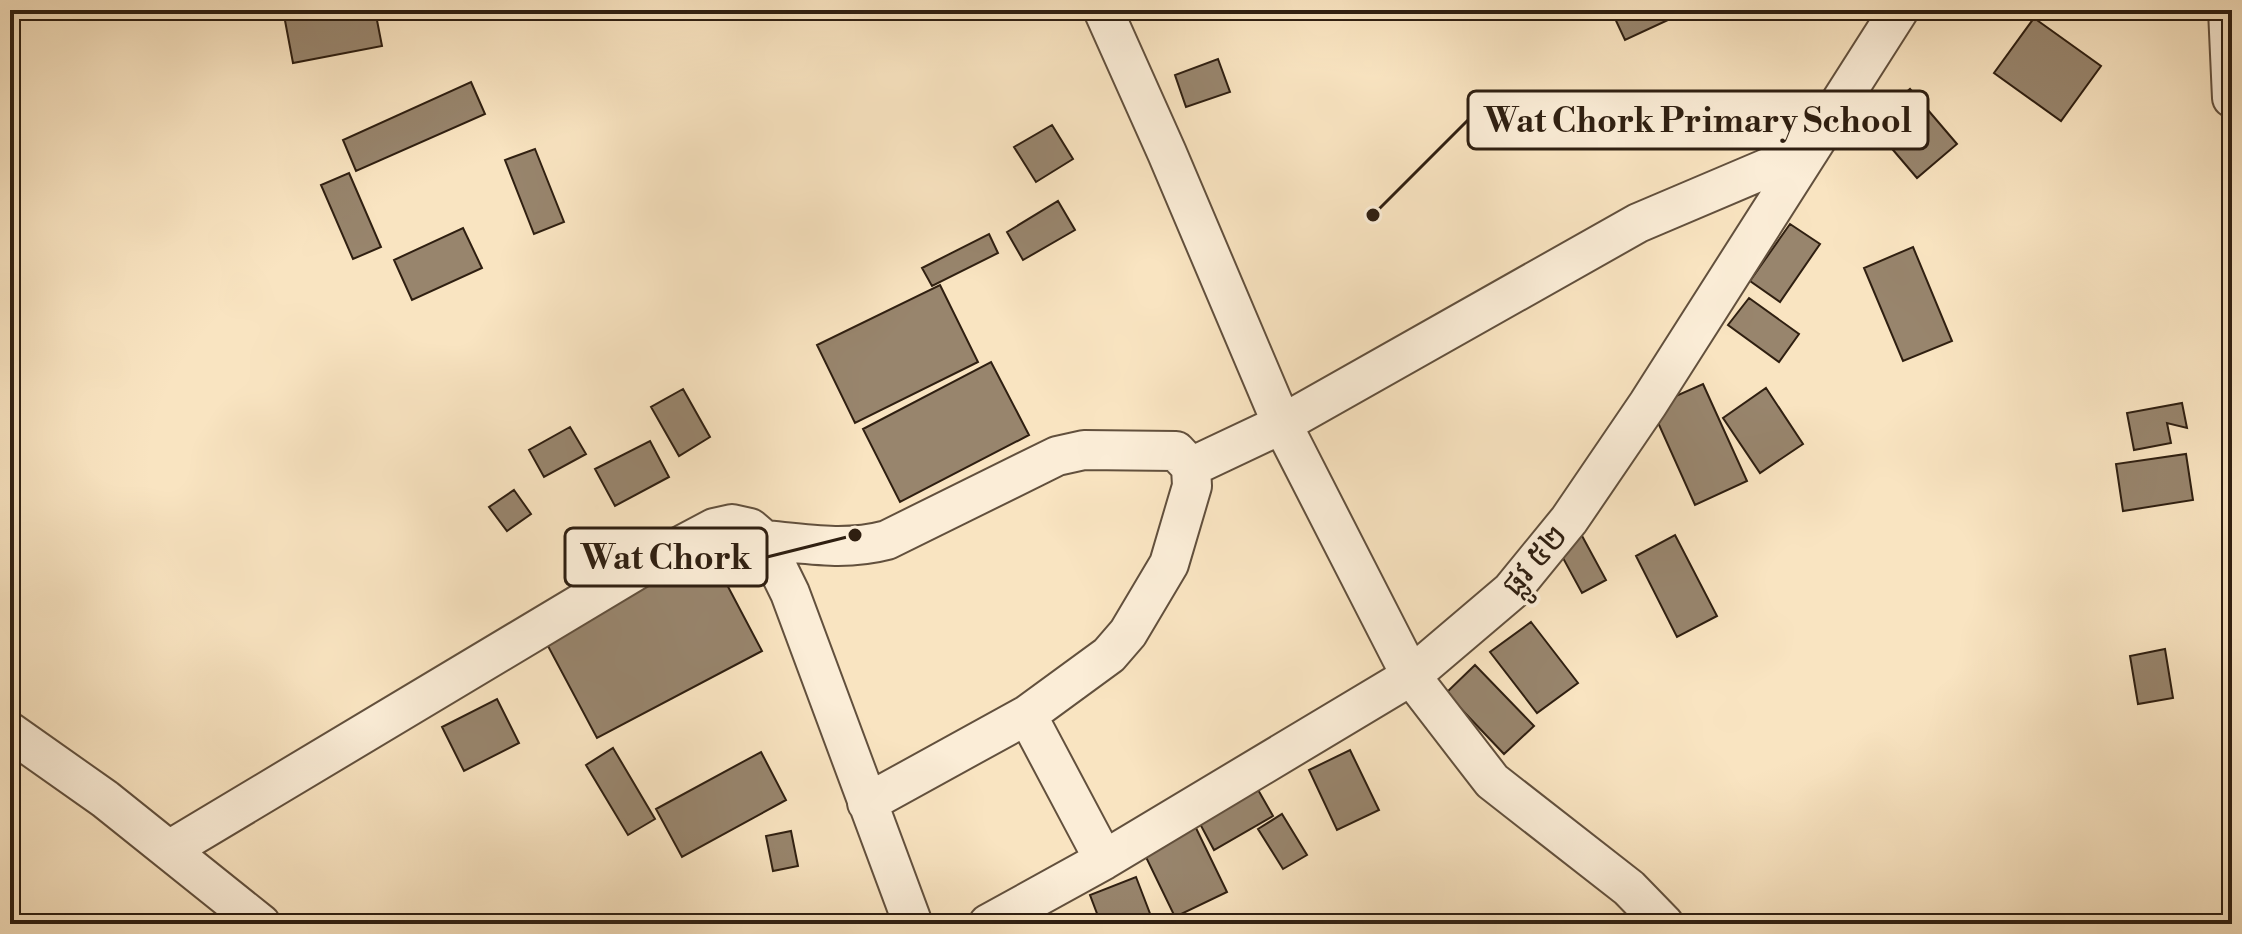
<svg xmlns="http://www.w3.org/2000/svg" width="2242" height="934" viewBox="0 0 2242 934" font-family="'Libre Bodoni','Noto Sans Khmer',serif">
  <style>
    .building { fill: #98856d; stroke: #2f1f11; stroke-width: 2 }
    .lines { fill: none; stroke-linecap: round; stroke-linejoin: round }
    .minor-casing { stroke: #62503d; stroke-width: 42 }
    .minor { stroke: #fbedd7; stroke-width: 38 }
    .labels { text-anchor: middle; stroke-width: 8; stroke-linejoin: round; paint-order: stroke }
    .street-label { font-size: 32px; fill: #2f1f11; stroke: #fbedd7 }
    .leader { fill: none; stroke: #2f1f11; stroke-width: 3 }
    .callout-dot { fill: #2f1f11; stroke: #fbedd7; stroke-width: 3 }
    .callout { fill: #fbedd7; stroke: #2f1f11; stroke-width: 3 }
    .callout-label { font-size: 34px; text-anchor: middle; font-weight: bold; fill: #2f1f11 }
  </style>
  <rect width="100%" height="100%" fill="#f9e4c1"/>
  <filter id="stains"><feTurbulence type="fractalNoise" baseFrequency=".0025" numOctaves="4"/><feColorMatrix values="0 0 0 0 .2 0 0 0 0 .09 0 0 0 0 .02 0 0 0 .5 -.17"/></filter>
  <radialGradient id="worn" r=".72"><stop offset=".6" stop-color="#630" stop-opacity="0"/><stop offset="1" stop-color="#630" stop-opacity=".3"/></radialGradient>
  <path class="building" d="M283,10H375L382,46L293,63Z
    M1611,10H1663L1668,20L1625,40Z
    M2034,18L2101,66L2061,121L1994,73Z
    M1218,59L1230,92L1186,107L1175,75Z
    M471,82L485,114L356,171L343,140Z
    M1910,89L1957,144L1917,178L1870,123Z
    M1052,125L1073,159L1036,182L1014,147Z
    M535,149L564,222L534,234L505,160Z
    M349,173L381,247L353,259L321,185Z
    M1058,201L1075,230L1023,260L1007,232Z
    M1790,224L1820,244L1780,302L1750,281Z
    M463,228L482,268L412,300L394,260Z
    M989,234L998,253L932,286L922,268Z
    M1913,247L1952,341L1903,361L1864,268Z
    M940,285L978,362L855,423L817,345Z
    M1749,298L1799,334L1779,362L1728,325Z
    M991,362L1029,435L900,502L863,429Z
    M1703,384L1747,481L1695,505L1651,407Z
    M1766,388L1803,444L1760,473L1723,418Z
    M683,389L710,437L679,456L651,407Z
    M2182,403L2187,428L2167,423L2171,443L2134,450L2127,413Z
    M570,427L586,454L544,477L529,450Z
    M650,441L669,477L615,506L595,469Z
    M2186,454L2193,500L2123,511L2116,464Z
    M514,490L531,514L507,531L489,507Z
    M1581,534L1606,580L1582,593L1557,547Z
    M1675,535L1717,616L1677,637L1636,556Z
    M706,545L762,651L597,738L541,633Z
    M1531,622L1578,683L1537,713L1490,652Z
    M2165,649L2173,698L2138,704L2130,656Z
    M1475,665L1534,726L1504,754L1446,693Z
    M497,699L519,743L464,771L442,727Z
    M613,748L655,819L628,835L586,765Z
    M1350,750L1379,810L1337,830L1309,770Z
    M761,752L786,800L682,857L656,809Z
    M1257,788L1273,816L1214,850L1199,822Z
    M1282,814L1307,855L1283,869L1258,829Z
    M1195,826L1227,892L1175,917L1143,851Z
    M791,831L798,866L773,871L766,836Z
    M1136,877L1154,924H1101L1090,895Z"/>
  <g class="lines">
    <g class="minor-casing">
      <path id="minor" d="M1103,10L1167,153L1282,424L1411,676L1492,781L1629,888L1664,924
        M2228,10L2232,98
        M1191,467L1282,424L1638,223L1810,150
        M764,540C806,544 846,551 887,540L1057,456L1084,450L1176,451L1191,467L1192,486L1169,564L1128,633L1109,655L1027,715L867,803
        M1027,715L1104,860
        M10,732L105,799L261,924
        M169,850L650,562L714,528L732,524L750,528L764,540L790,593L913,924
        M988,924L1104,860L1411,676L1511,591L1569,520L1648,404L1899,10"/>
    </g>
    <use href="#minor" class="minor"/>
  </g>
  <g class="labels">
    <g class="street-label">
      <text transform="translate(1534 560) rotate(-49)" y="11">ផ្លូវ ៥២</text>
    </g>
  </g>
  <path class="leader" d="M1373 215L1468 120M855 535L767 557"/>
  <g class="callout-dot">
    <circle cx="1373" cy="215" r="8"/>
    <circle cx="855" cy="535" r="8"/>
  </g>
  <g class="callout">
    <rect x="1468" y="91" width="460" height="58" rx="8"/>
    <rect x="565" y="528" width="202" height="58" rx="8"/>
  </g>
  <g class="callout-label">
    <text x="1698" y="132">Wat Chork Primary School</text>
    <text x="666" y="569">Wat Chork</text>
  </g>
  <rect width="2242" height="934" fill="none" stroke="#f9e4c1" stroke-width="40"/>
  <rect x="12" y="12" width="2218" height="910" fill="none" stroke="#2f1f11" stroke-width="4"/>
  <rect x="20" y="20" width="2202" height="894" fill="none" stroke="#2f1f11" stroke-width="2"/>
  <rect width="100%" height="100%" filter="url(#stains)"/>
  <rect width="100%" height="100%" fill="url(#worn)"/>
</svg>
